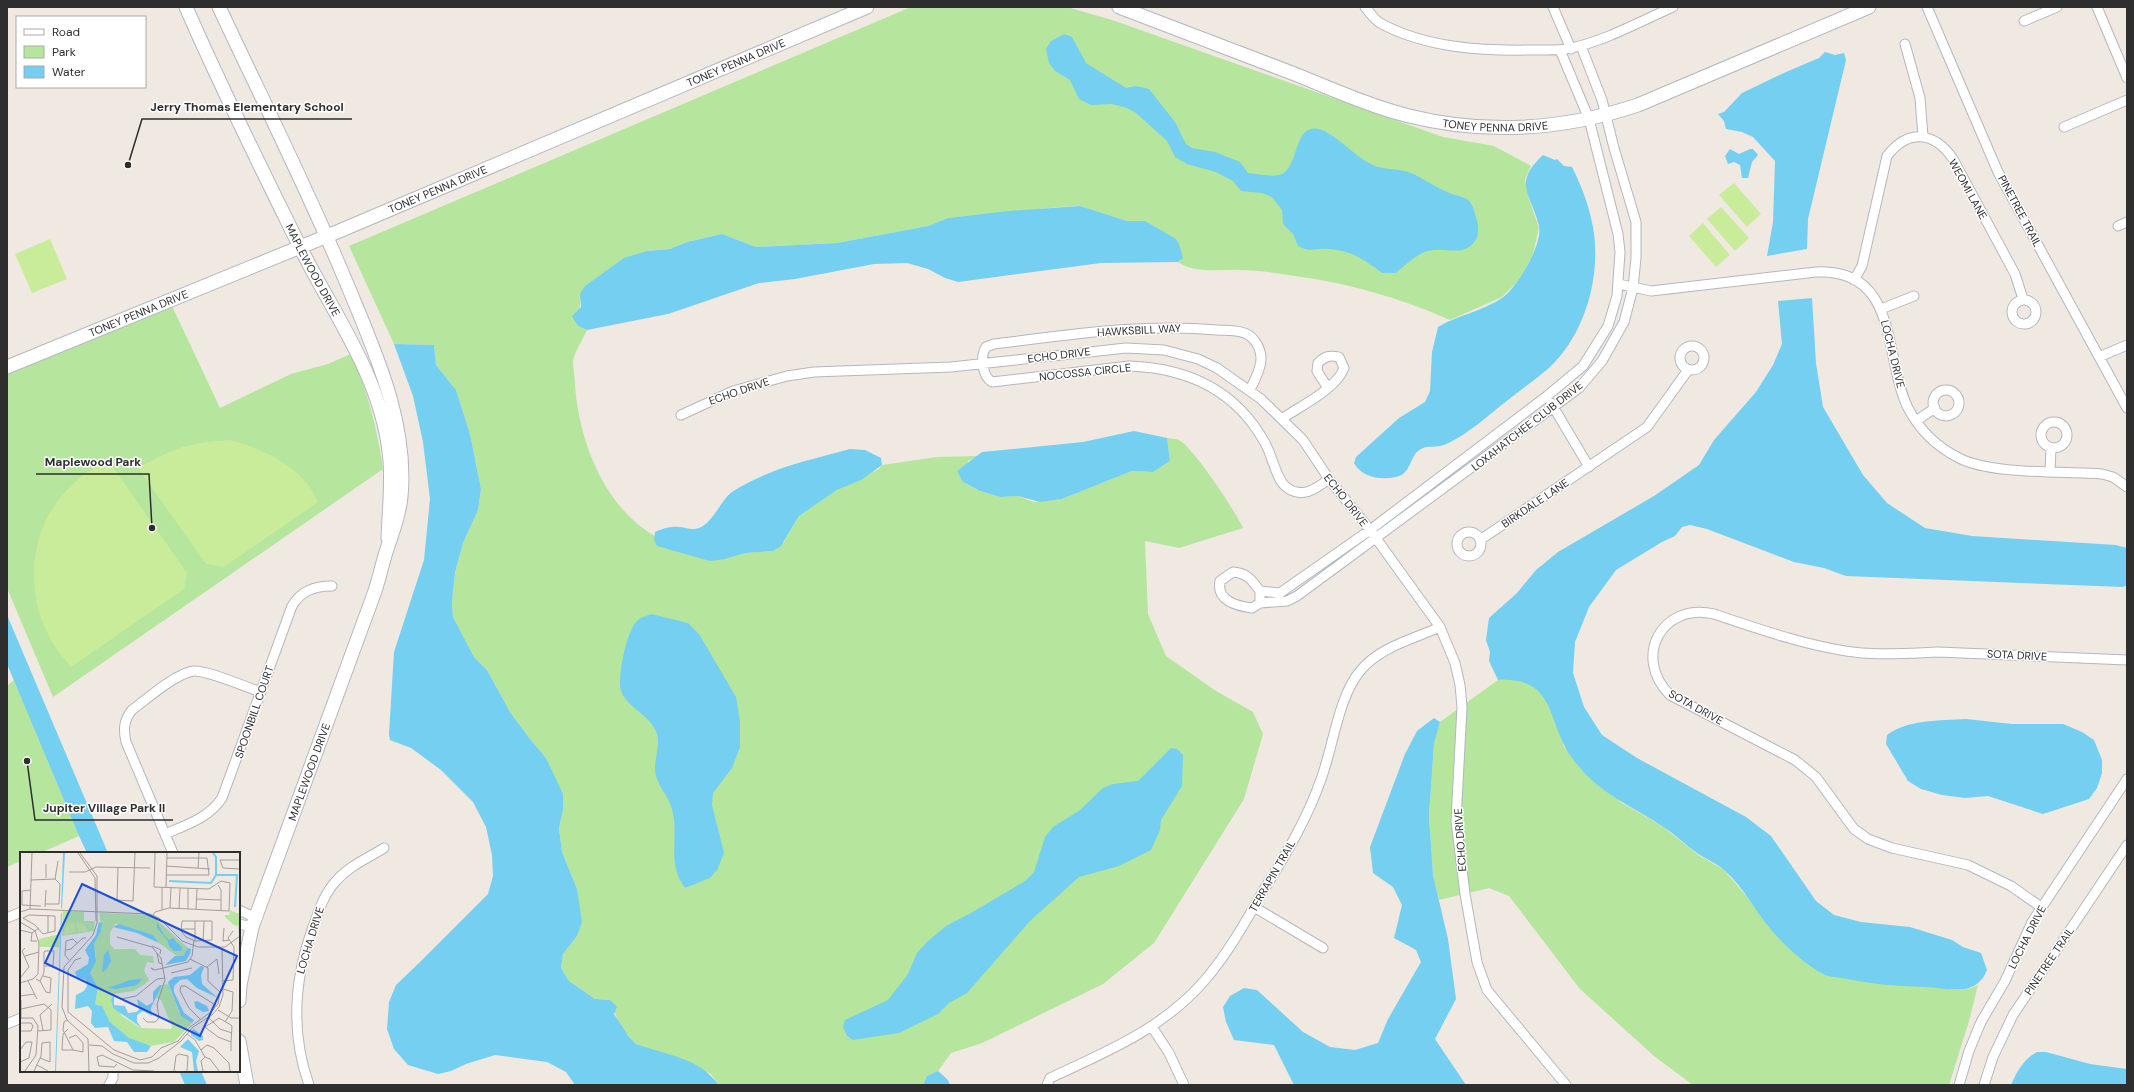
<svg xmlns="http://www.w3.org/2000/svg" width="2134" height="1092" viewBox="0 0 2134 1092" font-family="'DM Sans',sans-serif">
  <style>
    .green { fill: #b6e59e }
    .pitch { fill: #c9ec9a }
    .water { fill: #75cff0 }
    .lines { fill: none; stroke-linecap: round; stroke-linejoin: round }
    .street-casing { stroke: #b4b7c1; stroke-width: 11 }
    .secondary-casing { stroke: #b4b7c1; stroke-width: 15 }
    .street { stroke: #fff; stroke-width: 9 }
    .secondary { stroke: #fff; stroke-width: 13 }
    .labels { text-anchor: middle; stroke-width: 3; stroke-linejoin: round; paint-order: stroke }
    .street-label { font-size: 11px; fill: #2e2e2e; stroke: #fff }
    .inset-river { fill: none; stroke: #75cff0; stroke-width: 2 }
    .inset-road { fill: none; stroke: #a29e99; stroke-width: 1 }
    .view { fill: #1d4ed8; fill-opacity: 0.15; stroke: #1d4ed8; stroke-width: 2 }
    .inset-edge { fill: none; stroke: #2e2e2e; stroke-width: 2 }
    .leader { fill: none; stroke: #2e2e2e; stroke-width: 1.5 }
    .callout-dot { fill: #2e2e2e; stroke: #fff; stroke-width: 1.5 }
    .callout-label { font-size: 12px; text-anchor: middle; font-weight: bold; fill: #2e2e2e; stroke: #fff; stroke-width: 3; stroke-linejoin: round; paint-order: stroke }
  </style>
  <rect width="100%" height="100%" fill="#efe9e1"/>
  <path class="green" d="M911,7H1067L1112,20L1443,137L1494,146L1531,166L1525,179L1529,199L1539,228L1533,254L1521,278L1502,297L1450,320C1400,298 1349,283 1295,276C1277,273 1258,270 1240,270C1220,269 1195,274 1178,262L1181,260L1159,230L1145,221H1127L1080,206L1059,207L948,218L928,226L837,243L756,247L722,234L687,242L670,249L647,251L608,270L581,294L578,326L587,330C583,339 575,351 573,361C573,369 575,378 575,385C579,441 604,507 655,536L657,546L725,559L746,553L773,551L784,542L799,516L837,490L879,469L882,465L937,457L979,456L968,461L963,482L980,491L1000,497L1018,496L1034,502L1062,499L1132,471L1153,472L1170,461L1167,438C1170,438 1176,439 1179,440C1193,447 1236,512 1243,528L1179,548L1145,541L1148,614L1166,656L1216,691L1253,712L1263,734L1244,799L1154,943L1103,984L982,1043L951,1053L938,1071L927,1076L923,1085H719L711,1074L636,1044C623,1032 615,1016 610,1000L595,999L569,981L561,968L563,954L577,936L578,900L577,889L562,852L559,828L563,810L546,758L530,739L510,712L487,670L474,657L453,617L452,602L455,574L463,543L478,510L481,489L470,434L456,390L436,365L434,345L394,344L349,246Z
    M172,306L220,408L291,374L328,364L351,354C368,392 377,428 383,469L53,697L7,588V373Z
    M1514,679L1531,685L1543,695L1550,707L1564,747L1622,803L1662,826L1697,854L1724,870L1748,898L1773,932L1796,953L1822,974L1957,990L1971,988L1978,985L1969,1021L1949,1085H1693L1654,1056L1580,989L1509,896L1489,888L1439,900L1433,875L1429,816L1434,744L1440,722L1498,680Z
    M14,680L79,836L40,853H21V861L7,867V686Z"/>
  <path class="pitch" d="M1734,183L1761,214L1747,227L1719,195Z
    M1721,207L1749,238L1735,251L1707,219Z
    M1703,223L1730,255L1716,267L1689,236Z
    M50,239L67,279L32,293L15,254Z
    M231,440C257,448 286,459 305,481C310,486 314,495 318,502L224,567L206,564L138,468C174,448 190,442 231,440Z
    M108,460L187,573L184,589L71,667C62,656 53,645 47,632C23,584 32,520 73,484C83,474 95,467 108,460Z"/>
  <path class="water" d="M1064,34L1072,37L1086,63L1126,88L1136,86L1149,89L1175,122L1186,144L1192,148L1215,152L1240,162L1248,173C1257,174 1270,177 1279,175C1300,170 1292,123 1319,129C1334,133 1354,155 1369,163C1380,170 1392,168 1404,171C1419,174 1432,186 1447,192C1453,195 1461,196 1467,199C1473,203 1475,214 1477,221C1479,226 1479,236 1475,241C1463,258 1446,246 1428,251C1417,254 1405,265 1396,273H1382C1365,260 1351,250 1328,249C1315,248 1311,253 1298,246L1293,234L1283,224L1282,210L1272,197L1262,193L1241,191L1233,181L1216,172L1187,164L1175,157L1167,141L1136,113L1127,108L1112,104L1091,105L1079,99L1070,80L1055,71L1049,63L1046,49L1051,41Z
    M1825,52L1835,55L1844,53L1846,60L1808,219L1807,249L1767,256L1773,222L1775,161L1753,137L1742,132L1726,129L1724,121L1718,114L1724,112L1742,93L1786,72L1819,58Z
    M1730,149L1739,154L1750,149H1753L1758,155L1752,162L1748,178H1742L1740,165L1734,162L1728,164L1725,156Z
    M1543,155L1555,160L1557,159L1564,166L1572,167C1580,183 1587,200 1591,218C1604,268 1587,333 1549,368C1536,379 1522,389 1508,400C1490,414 1466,436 1444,445C1437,448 1428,445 1421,449C1409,455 1412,474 1396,477C1381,480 1362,478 1354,463L1356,457L1399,418L1425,402L1430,391L1432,352L1438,327C1458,315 1483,311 1502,298C1517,288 1543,244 1539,226C1531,193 1512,184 1543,155Z
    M1080,206L1127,221H1145L1176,239L1179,244L1183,258L1178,262L1101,263L958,282L945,278L928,269L907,263L874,264L795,279L759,283L668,314L587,330L578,326L572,316L581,307L580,294L585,286L624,258L647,251L670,249L687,242L722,234L756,247L837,243L928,226L948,218L1009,211Z
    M1812,298L1816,363L1823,407L1863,475L1887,503L1925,528L1972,536L2116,545L2127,548V585L2123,587L1846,576L1824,568L1794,562L1707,529L1690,525L1682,527L1675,536L1662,542L1616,570L1589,607L1575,642L1573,673L1584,707L1602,735L1637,758L1746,817L1771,836L1816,901L1834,915L1861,922L1910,927L1952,940L1963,947L1981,953L1987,970C1976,998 1949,988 1924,987C1895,986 1871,984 1842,978C1836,977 1827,977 1821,973C1804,963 1786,947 1773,932C1756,913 1744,887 1724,870C1716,863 1706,859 1697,853C1685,845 1675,834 1662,826C1627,803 1599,794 1572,758C1546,723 1558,677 1498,680L1489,661L1490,652L1486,640L1489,618L1517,593L1536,570L1558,552L1654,496L1699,465L1714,440L1756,392L1773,365L1782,344L1778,301Z
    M394,344L434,345L436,365L456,390L470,434L481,489L478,510L463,543L455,573L452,602L453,617L474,657L487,670L510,712L530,739L546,758L563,794V810L559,828L562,852L577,889L582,922L577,936L563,954L561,968L569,981L595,999L610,1000L617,1007L614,1014L629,1037L636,1044C666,1055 698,1057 719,1085H575L566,1072L547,1062L495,1055L466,1064L451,1071L438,1074L408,1065L394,1049L387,1029L389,1002L396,985L419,963L488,894L493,876L492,855L486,827L473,802L441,770L411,748L390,740L389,734L394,652L424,560L430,499L423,442L413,396Z
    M1134,431L1167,438L1170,461L1153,472L1132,471L1062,499L1040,502L1018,496L1000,497L980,491L963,482L957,471L982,452L1083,442Z
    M850,449L865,450L881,458L882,465L861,480L837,490L799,516L781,546L773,551L746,553L725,559L710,561L657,546L654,540L655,532C662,529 670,526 678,527C686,527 690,531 699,528C713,523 720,501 732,492C767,469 809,460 850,449Z
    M651,614L688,623L699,634L736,697L740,721V747L732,768L713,793L712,805L724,853L717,870L710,878L685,888C665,861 681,836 671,806C668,796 659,787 656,776C652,763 661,747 657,734C651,713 620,706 620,684C620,669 626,631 638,620C641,617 647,616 651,614Z
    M7,615L108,853H87L79,836L7,664Z
    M1434,718L1440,722L1434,744L1429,816L1433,875L1448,939L1456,999L1435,1039L1466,1085H1294L1274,1045L1234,1040L1226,1022L1223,1007L1230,996L1244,988L1257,990L1303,1032L1330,1047L1355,1050L1378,1043L1388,1019L1421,962L1416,950L1394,938L1402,905L1393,887L1373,873L1370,847L1405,754L1417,731Z
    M1966,719L2012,724H2063L2082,732L2094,740L2102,760V773L2097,788L2089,799L2043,814L1988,796L1965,798L1942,795L1921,789L1908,781L1886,744L1887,735C1909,719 1939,721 1966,719Z
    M1171,748L1177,749L1183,755L1182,786L1161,820L1160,830L1151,850L1119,866L1079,877L1030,921L967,993L949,1003L938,1014L899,1033L853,1040L847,1036L843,1027L845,1020L888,1000L908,974L917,953L927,942L946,926L971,913L1025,881L1034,872L1045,837L1053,827L1080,810L1103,788L1113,784L1138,781Z
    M2037,1052H2046L2090,1064L2127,1069V1085H2011C2017,1071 2024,1059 2037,1052Z
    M179,1071H201L207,1085H185Z
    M938,1071L948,1080L950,1085H923L927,1076Z"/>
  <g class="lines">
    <g class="street-casing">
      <path id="street" d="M1365,7L1375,19L1380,23C1426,48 1481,51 1532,50C1545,50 1559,51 1571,48C1605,41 1641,21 1673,7
        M1553,7L1571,49
        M1927,7L1998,172L2127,408
        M2097,7L2127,78
        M2024,21L2057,7
        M1905,44L1920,98L1923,136
        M2064,127L2127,100
        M2118,226L2127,222
        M1854,280L1862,266L1887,156C1908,129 1934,131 1953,159L2015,274L2023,299
        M1619,284L1651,291L1816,272C1900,268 1883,357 1908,408C1919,429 1937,447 1959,458C1992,475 2064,471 2102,474L2113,477L2127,487
        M2012 312a12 12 0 1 1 24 0a12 12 0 1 1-24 0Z
        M1881,309L1914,296
        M1680 358a12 12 0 1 1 24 0a12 12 0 1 1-24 0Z
        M2099,357L2127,345
        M1250,390C1258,373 1268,357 1254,340C1246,329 1229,331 1217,330C1142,323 1068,335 994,344L986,347C980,356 982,376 992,382L1129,366C1187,368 1236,390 1265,443C1272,455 1276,478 1285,486C1301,500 1316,489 1329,479
        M1933 403a13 13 0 1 1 26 0a13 13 0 1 1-26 0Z
        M1551,403L1589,467
        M681,415L733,391L787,376L814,372L951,367L1126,348L1164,350L1198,359L1217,368L1261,399L1303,440L1329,479L1370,530L1440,627L1455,663L1460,685L1462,707L1456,821L1465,894L1477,962L1487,990L1566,1085
        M1283,418C1301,406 1337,388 1344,368L1339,357C1330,355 1325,356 1318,363L1317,371L1328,388
        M1916,421L1935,408
        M2041 435a13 13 0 1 1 26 0a13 13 0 1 1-26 0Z
        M2050,471L2051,448
        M1457 544a12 12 0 1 1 24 0a12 12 0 1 1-24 0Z
        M1480,540L1647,427L1688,370
        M1233,572C1247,573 1252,580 1260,591V603L1252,608C1237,606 1216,601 1220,581Z
        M1260,591L1280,593L1370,530L1547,396L1583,366L1608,326L1617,296L1620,252L1618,234L1589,119L1560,50
        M1260,603L1287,601L1297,596L1579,388L1602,361L1624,322L1633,288L1636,258V222L1614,148L1602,100L1581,46
        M165,834C186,825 209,818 222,798L292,606C301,591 314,586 332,586
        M173,853L126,742C123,729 124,720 132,710C147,699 175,674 193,671C208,670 245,687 261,692
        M1254,907L1323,948
        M2041,907L2011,886L1968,865L1892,848L1868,839L1854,829L1816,777L1795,760L1670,695C1632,657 1662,602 1714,614C1758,629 1816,649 1862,653C1887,655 1913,653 1938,652L2127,660
        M239,910L256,918
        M7,918L21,912
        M239,924L252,927
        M7,1024L21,1018
        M1152,1027L1169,1053L1184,1085
        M109,1085L113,1078V1071
        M309,1085C290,1031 294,979 313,927C319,910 324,894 336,881C349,866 368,858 384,848
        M1047,1085L1050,1078C1106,1052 1163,1029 1205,980C1229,952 1247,919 1265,888C1286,854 1307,819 1320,782C1333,749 1338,696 1361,670C1380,647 1413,639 1440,627
        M1959,1085L1969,1051L1981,1022L2005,981L2032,922L2127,779
        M1984,1085L1993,1057L2013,1015L2127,845"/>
    </g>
    <g class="secondary-casing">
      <g id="secondary">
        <path id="s1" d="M186,7C221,88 261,168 300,247C333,313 380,376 389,451C393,479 389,509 388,538"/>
        <path d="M219,7C262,99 308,190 347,284C375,352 408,422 401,497C399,516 394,528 388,546C383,560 380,576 375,591L252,927L240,985L239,1001"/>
        <path id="s2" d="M1119,7C1177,29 1234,51 1292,73C1330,88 1369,106 1409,116C1486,135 1563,130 1638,105L1869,7"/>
        <path id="s3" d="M7,367L337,232L867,7"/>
        <path d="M239,1041L247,1085"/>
      </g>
    </g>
    <use href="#street" class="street"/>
    <use href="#secondary" class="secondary"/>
  </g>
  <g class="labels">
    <g class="street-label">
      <text dy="4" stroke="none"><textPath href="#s3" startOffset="790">TONEY PENNA DRIVE</textPath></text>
      <text dy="4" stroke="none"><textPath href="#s2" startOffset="397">TONEY PENNA DRIVE</textPath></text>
      <text dy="4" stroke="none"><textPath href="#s3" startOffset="466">TONEY PENNA DRIVE</textPath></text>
      <text transform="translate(1968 189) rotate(61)" y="4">WEOMI LANE</text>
      <text transform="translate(2020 211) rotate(62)" y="4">PINETREE TRAIL</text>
      <text dy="4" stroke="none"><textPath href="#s1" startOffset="292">MAPLEWOOD DRIVE</textPath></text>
      <text dy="4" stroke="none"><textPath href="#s3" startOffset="142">TONEY PENNA DRIVE</textPath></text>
      <text transform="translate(1139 330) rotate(-3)" y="4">HAWKSBILL WAY</text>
      <text transform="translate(1893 354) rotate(76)" y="4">LOCHA DRIVE</text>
      <text transform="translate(1059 355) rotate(-7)" y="4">ECHO DRIVE</text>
      <text transform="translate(1085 372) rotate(-6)" y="4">NOCOSSA CIRCLE</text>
      <text transform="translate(739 391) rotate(-19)" y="4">ECHO DRIVE</text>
      <text transform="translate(1527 426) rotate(-38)" y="4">LOXAHATCHEE CLUB DRIVE</text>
      <text transform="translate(1346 500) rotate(52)" y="4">ECHO DRIVE</text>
      <text transform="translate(1535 503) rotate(-34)" y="4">BIRKDALE LANE</text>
      <text transform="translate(2017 655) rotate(3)" y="4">SOTA DRIVE</text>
      <text transform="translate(1696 707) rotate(29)" y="4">SOTA DRIVE</text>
      <text transform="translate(254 712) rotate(-71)" y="4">SPOONBILL COURT</text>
      <text transform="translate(309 772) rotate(-70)" y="4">MAPLEWOOD DRIVE</text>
      <text transform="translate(1460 840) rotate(-94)" y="4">ECHO DRIVE</text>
      <text transform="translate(1272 876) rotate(-60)" y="4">TERRAPIN TRAIL</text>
      <text transform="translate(2027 937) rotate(-63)" y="4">LOCHA DRIVE</text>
      <text transform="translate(310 940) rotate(-73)" y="4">LOCHA DRIVE</text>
      <text transform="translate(2049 961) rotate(-56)" y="4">PINETREE TRAIL</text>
    </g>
  </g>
  <g transform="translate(20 852)">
    <rect width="220" height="220" fill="#efe9e1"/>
    <path d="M209,58L220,62L218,84V74L214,73L205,65V63H210ZM43,59L64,60V69H75L74,79L42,84ZM79,61L131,63L168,96L163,104H157L139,91L133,83L99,72H95L90,81V92L94,97H115L120,103L133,104L134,111L127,110L124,119L129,128L125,132L114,139L93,142L91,148L93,156L103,157L104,162L99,159L102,164L121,176L151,177L152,174L141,148L136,146L142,133L149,132L159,160L172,171L154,190L130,194L111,188L90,170L80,153L75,152L78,136L70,121L76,105L74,92L82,76ZM40,82L39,95H20L19,87Z" fill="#b6e59e"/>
    <path d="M54,69L56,80L44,83L46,73ZM56,70L64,72L68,79L58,80Z" fill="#c9ec9a"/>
    <path d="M43,1H45L42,57L41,56ZM42,60L36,219H35L41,62ZM79,70L82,72L81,79L74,92L76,109L70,121L78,136L75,152L82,154L90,170L109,186L131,194L127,200H114L107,190L94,189L88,175L75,176L71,171L72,159L68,154L55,157L56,143L64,139L67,134L66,128L57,125L55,120L68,112L69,106L65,98L76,83ZM137,70L144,83L149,88L153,86L162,96L161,99H154L149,94L148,89L137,76ZM99,72L133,83L139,91L117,81L93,75ZM168,96L171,97L170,102L166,109L145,113L155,104H163ZM88,98L91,109L86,118L82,120L84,103ZM181,114L184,115L181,123L182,132L198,146L177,136L167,127L160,128L154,134V140L164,161L174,168L172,171L161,164L148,130L154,125L170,123ZM122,127L117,133L96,137L88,136L110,128ZM140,133H142L131,156L132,164L123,159L117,163V170L122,176L93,156L91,148L94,141V153L105,154L108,161L116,160L119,158L117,147L127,154L133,150V140ZM177,149L187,154L189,159L183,160L176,156L174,150ZM174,177L183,184V188L179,189L171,183V179ZM168,187L179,199L176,209L178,219H174L172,200L160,195Z" fill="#75cff0"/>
    <path class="inset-river" d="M193,1L196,5V23H217L215,55M149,29L191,31L196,23"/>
    <path class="inset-road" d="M58,1L75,26L76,69M60,1L77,24V71L73,83L44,115L42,155L47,168L68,187L69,219M220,8H200L203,16L220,17M146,14L190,17M98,15L97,48L113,49L115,1M178,16L179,1M49,20H65L76,15L130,16M146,23H189L187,6H147M26,26V12M35,27L38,9M11,28L35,27L40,32L39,52H25M198,33L201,38V58M146,35L147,1M11,38L2,39V53L21,54M177,47L201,48M25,55L26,38M150,56L151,35M159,56L160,36M10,57L12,1M168,57V36M176,57L177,37M142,58V35M0,60L10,57L130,62L139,66L162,89L178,95H205L220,84M9,63L35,64V79L23,82L15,73L3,66ZM28,63V81M133,63L135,60L149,56L209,59L210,31L201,29L189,37L134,35L135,1M162,69H192V88L175,89L166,85L161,79ZM0,70L15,79L19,91L18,122L13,127L0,131M204,76L203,89L209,88M161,77H175M0,78L12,81L19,76M12,81L11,89H17M97,85L132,95L141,106L145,128L137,152L139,166L135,170H127L123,166L124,167M175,89V69M183,89L184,69M132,94L141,98L140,102M46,98L51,97L63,86H66M137,101L139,111L142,112M5,104L19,100M61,106L55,108L48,118V160L94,198L120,208L132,205L141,196L158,189L170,175L191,160L198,152L200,140L188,129V116L170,107M49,108L45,103L46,89L53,87L57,91M187,115L197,107L199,122M134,118L131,116L135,118L168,110L172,104L174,88M151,121L172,116M0,126L9,115L2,99L5,96M16,127L20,129L23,123L24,119V100L25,99H34L33,114H24M8,129L17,147M20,129L26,140L30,141L31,126L23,124M203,129L213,128L214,95L208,86L213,79M203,137L213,140L212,159L205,170M0,144L15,142M101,147L116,144L137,127L145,126M1,148V167M1,157L24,152L31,158V178L18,179M198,158L211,166H220M188,165L200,177L212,181M0,166H13L18,174L16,203L5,219M180,167L169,156L160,139L161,134H165L197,154M47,168L44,170L43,178L53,198M0,171H11L13,174L11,179H0M48,177L43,182L42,198H53M23,178L20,163L32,152M167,182L175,188L185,205L190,207L199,219M49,186L56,183L63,191V200L53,198M69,193L82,194L93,202L114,211H128L139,206L161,189L173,175L192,163L199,155L203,143L202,96M0,198L6,190H12L9,206L0,210M181,198L187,193L194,196L209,211L210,219M211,199V190L212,174L211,173L199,166L185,175L198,185L211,190M97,212L94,215L79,214L77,205L82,203L113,218L134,219M17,213L28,219M14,219L21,204L22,191L30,190V210L20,206M154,219L156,204L159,202L168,204L167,219M183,219L181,209L185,205"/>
    <path class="view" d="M62,32L217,104L180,184L25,111Z"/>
    <rect width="220" height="220" class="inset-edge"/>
  </g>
  <path class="leader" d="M128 165L142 119H352M152 528L149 474H36M27 761L35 820H173"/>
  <g class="callout-dot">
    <circle cx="128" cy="165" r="4"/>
    <circle cx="152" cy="528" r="4"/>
    <circle cx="27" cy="761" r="4"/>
  </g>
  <g class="callout-label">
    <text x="247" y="111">Jerry Thomas Elementary School</text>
    <text x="93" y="466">Maplewood Park</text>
    <text x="104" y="812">Jupiter Village Park II</text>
  </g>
  <rect width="2134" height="1092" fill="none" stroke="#2e2e2e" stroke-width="16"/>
  <rect x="16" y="16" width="130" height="72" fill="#ffffff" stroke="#ababab"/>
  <rect x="24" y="29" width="20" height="6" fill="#ffffff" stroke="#ababab"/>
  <text x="52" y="36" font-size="12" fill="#2e2e2e">Road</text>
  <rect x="24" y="46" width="20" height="12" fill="#b6e59e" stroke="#ababab"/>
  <text x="52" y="56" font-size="12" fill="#2e2e2e">Park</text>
  <rect x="24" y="66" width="20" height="12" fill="#75cff0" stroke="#ababab"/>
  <text x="52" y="76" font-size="12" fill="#2e2e2e">Water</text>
</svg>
